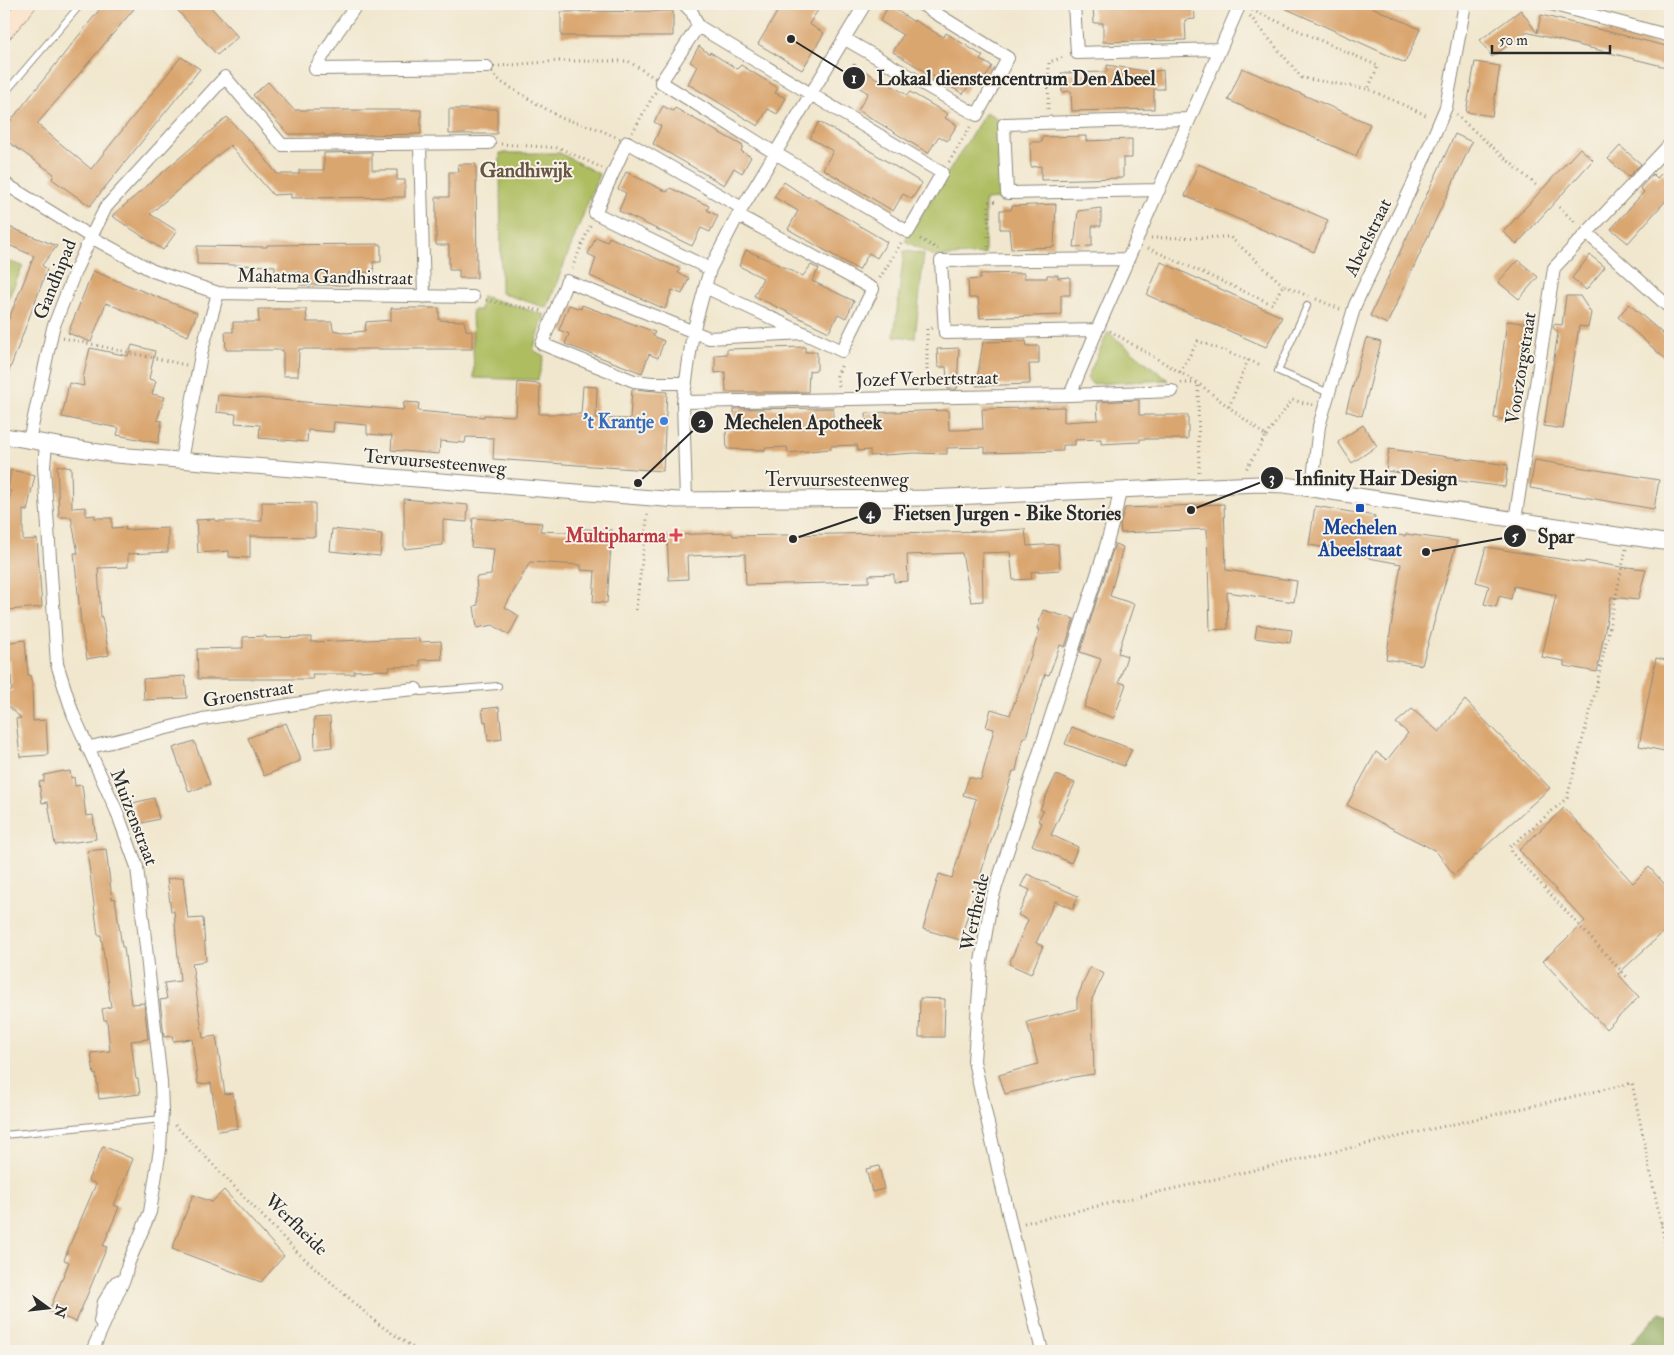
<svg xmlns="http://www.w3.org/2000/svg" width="1674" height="1355" viewBox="0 0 1674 1355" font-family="'IM FELL Double Pica',serif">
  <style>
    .green { fill: #aebd60; stroke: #6c7446 }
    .forest { fill: #8aa456; stroke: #5a6840 }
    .building { fill: #daa66f }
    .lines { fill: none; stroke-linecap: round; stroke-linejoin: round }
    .service-casing { stroke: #8e897c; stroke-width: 8 }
    .minor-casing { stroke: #8e897c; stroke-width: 14 }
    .tertiary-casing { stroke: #8e897c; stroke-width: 17 }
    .secondary-casing { stroke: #8e897c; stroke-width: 19 }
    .path { stroke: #8e897c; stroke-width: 3; stroke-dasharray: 1 4; stroke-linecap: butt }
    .service { stroke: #fff; stroke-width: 6 }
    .minor { stroke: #fff; stroke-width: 12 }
    .tertiary { stroke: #fff; stroke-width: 15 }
    .secondary { stroke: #fce5cf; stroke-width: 18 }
    .shop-dot { fill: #3f7fe0; stroke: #f7f3e8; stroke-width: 2 }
    .transit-dot { fill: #1a4fb4; stroke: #f7f3e8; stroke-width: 2 }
    .health-dot { fill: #e0444e; stroke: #f7f3e8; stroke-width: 2 }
    .labels { text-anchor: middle; stroke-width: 4; stroke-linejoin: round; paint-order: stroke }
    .street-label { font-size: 19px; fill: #2b2b2b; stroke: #f7f3e8 }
    .shop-label { font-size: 19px; font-weight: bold; fill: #366cbe; stroke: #f7f3e8; text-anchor: end }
    .transit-label { font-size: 19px; font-weight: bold; fill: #164399; stroke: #f7f3e8 }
    .health-label { font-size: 19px; font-weight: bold; fill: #be3a42; stroke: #f7f3e8; text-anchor: end }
    .neighbourhood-label { font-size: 20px; font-weight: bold; fill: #685643; stroke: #f7f3e8 }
    .leader { fill: none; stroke: #2b2b2b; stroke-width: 2 }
    .callout-dot { fill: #2b2b2b; stroke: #f7f3e8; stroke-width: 2 }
    .mark-label { font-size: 15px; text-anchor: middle; font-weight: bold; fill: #fff }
    .callout-label { font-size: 20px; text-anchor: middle; font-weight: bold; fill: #2b2b2b; stroke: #f7f3e8; stroke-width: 4; stroke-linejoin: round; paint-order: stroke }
  </style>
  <rect width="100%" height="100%" fill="#f7f3e8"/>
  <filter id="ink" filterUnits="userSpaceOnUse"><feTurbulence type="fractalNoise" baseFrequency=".02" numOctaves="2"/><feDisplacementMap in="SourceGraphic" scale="10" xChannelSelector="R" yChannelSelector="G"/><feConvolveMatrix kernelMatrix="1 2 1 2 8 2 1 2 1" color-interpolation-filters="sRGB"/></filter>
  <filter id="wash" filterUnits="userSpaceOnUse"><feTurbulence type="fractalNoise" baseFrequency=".0096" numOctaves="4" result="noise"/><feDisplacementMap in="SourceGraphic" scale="20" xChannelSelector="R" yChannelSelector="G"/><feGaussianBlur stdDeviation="1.12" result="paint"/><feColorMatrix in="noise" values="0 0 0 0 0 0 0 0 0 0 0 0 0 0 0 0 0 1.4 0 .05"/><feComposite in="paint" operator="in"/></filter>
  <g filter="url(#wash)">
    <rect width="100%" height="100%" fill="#f1e7ce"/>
    <path class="green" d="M986,112L997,118L1001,199L985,200V254L935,257L905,241Z
      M500,153H560L599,174L547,308L501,293Z
      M904,251L924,254L915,338L894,336Z
      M4,260L23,266L4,308Z
      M482,296L545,315L533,350L544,356L538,380L474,378L472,310H480Z
      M1108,332L1168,380L1092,384L1087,378Z"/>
    <path class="forest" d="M1660,1312L1670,1315V1351H1625Z"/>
    <g id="blocks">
      <path class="building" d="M104,4H138L37,124L91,169L181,57L200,69L90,206L52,179L54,174L4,139V129Z
        M172,4H208L238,37L217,55Z
        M782,4H822L809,24L824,33L802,70L758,44Z
        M1107,4H1194L1195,19L1185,20L1186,40L1103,42V23H1094L1093,5Z
        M1276,4H1365L1420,29L1405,63Z
        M889,5L914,22V20L943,37L946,33L983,56L980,60L992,66L982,83L974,78L963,94L893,52L903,35L880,21Z
        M1521,10L1537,33L1541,15L1670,47V68L1526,32L1492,57L1480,40Z
        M673,11V36H561V12Z
        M699,46L709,54L710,52L737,69L741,65L778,88L775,93L786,98L777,114L768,109L758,126L688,84L697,66L690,62Z
        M1475,62L1500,66L1492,116L1466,112Z
        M854,64L879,80L880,78L907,95L910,92L948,114L945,118L957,125L947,141L939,136L928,153L858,110L868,93L845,79Z
        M1107,65L1151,72L1163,70L1164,89H1154V109L1072,111L1071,91L1062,92L1061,73L1107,72Z
        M1242,68L1370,124L1356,156L1228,100Z
        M268,82L294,110H421V134L324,136V134H288L253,95Z
        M663,106L673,111L675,108L743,146L741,151L751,157L742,173L734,168L724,185L653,144L661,126L654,122Z
        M449,109H497V134H449Z
        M227,117L260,152L277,174H299V170H324V153L372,152V170H397V180H405V197L291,198V194L273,195L230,145L150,214L177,231L163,250L112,216Z
        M819,122L854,141L922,183L912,199L903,194L893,211L823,169L833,151L810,138Z
        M1455,134L1472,142L1387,324L1370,316Z
        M1086,136V141L1132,139V158H1123V178L1041,180V166L1031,167L1030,142H1042V137Z
        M1620,146L1641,164L1628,177L1608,159Z
        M1580,148L1593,160L1517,244L1503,232Z
        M458,164H476L477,278H459V270H449V245H436V197H449V172H459Z
        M1198,164L1328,220L1314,252L1185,196Z
        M626,172L667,192L670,188L709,206L707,210L718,216L710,232L701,228L692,246L619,211L626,193L618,189Z
        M1662,173L1670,180V196L1628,243L1611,229L1644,192L1640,188L1653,174L1657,178Z
        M784,182L808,198L809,196L887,242L877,258L869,253L859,270L788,229L798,211L774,197Z
        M1056,204L1054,247L1011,249L1009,229H1000V210H1011L1012,206Z
        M1101,208V226H1092V246L1074,247L1078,211Z
        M4,225L57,246L42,265L47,270L5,382L4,331L34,256L4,243Z
        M596,237L607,242L609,237L680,269L678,273L689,278L682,294L672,290L665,309L590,276L596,258L588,254Z
        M381,244V262H373L374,272L348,273V285H300V272H275V266L197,264V246L267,247V245Z
        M746,250L803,276L811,265L819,269L812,281L854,301L846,318L838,314L829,332L754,296L763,278L739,266Z
        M1590,255L1605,267L1586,290L1572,278Z
        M1518,260L1538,277L1519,299L1498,282Z
        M1161,262L1282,317L1266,347L1147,295Z
        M93,271L197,313L188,336L106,303L91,342L68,333Z
        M1024,273V278H1047V275H1058V278L1070,277V295H1061V315L980,318L978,298H969L968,280L980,279V274Z
        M1566,296H1580L1591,313L1588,327L1579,326L1563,429L1544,426L1558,332L1553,328L1554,324L1562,325Z
        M1629,304L1670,340V363L1618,317Z
        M569,305L581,309L582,305L655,332L653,336L664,341L658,358L649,354L642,373L565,344L569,334L559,330Z
        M391,308H439V320L464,321L466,330L472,331V349H299L298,376H283V350H226L225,332H233V322H259L258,309H306L307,322H332L333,330L347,333L365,331L366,322L391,320Z
        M1507,321L1530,324L1517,421L1494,418Z
        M1366,338L1381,342L1362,416L1346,411Z
        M1026,341L1027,346H1039V364H1029L1030,384L976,386L983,342Z
        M132,345L155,351L149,379L156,381L152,394L165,397L157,420L162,421L158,443L117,435L119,428L62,417L69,383L84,386L83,378L90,348L128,356Z
        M805,347V352H817V370L809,371L808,392H726L725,372L715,373V355L727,354V349Z
        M959,348L957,389H948L946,367H938L937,349Z
        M518,382L540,384L539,414H581L583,386L597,387L596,418L630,419L632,389L667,392L663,471L493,459L494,438L466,437L465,443L440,441L439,454L391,450L392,436L367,434V425L334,422L333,432L308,430L307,442L259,438L260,425L235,423L236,414L216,412L218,395L403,410L404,402L419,403L418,411L484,417V415L516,416Z
        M1139,400V415H1188V439H1140V442L1101,444V439L1075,440V445H1063V451L985,453V447L947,448V454L914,453L870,456V450L858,451L857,445L831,446V449L788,453L787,447L765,448V450L727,449L726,431L734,430V409L833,408V427H867L866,413L948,410L949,430H959L983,429L982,409L1064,407V422L1098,420L1097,402Z
        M1363,425L1377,446L1352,463L1338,442Z
        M1389,449L1508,465L1505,487L1386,471Z
        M1535,460L1659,480L1654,509L1530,488Z
        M57,465L71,468L72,508L86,507V516L95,515V518H112V528L126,527L125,530L168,528V552L128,554V567L98,568L101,617H102L109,655L87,659L81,623L74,553H78L71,517H59Z
        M11,470L35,475L27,511L23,510V540L37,539L42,607L7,610L6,580H4V525L11,491L8,490Z
        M404,499L468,505L467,522L443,520V545L404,549Z
        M262,502L315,503V537L250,536V558L229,557V551L198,553L196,520L215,519V521H262Z
        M1224,504L1226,570L1297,581L1294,602L1227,592L1228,629L1210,630L1207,529L1121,533L1120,525L1125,508Z
        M1315,506L1375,516L1373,531L1405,536L1406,534L1457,541L1422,665L1386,659L1401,564L1369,558L1370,555L1309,545Z
        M473,518L542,523L540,531L584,533V529L612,530L607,603L593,602L595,571L581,570V565L530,562L505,607L519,616L509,635L493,625L477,628L474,606L478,605L476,577L491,575L494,549L471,547Z
        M332,529L382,534L380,556L330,551Z
        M1025,529L1027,546L1058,544L1060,570L1031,572L1032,579L1013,580L1010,552L982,553L983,601L971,602L962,553L907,555L908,581L894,582V574L869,575V582L746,585L745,554L687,556L688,579L669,580L667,535L732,533L733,536L991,531Z
        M1115,544L1123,547L1110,596L1134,604L1118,653L1127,656L1119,682L1126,684L1114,718L1084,707L1101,659L1080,652Z
        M1486,547L1584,563L1585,561L1627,568V567L1646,569L1638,600L1611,597L1597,672L1564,666V661L1542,657L1556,595L1514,586L1511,599L1499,596L1496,607L1484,604L1489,586L1476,582Z
        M1043,610L1074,619L1065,647L1060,645L1049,675L1045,674L1026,737H1023L1016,771H1013L960,940L923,929L939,874L952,878L967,829L976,799L963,795L969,777L981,780L994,729L986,727L991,709L1010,715L1040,630L1037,629Z
        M1257,625L1292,630L1290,643L1255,638Z
        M266,636V638L311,637V642L419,638V642L441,641L442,659L420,660V666L389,667L390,670L354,671V674H312L313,679H198L197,649L243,648V637Z
        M25,640L28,675H30L32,684L33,721L46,720L48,755L20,757L16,719L21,718L4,702V692L12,691L10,659L4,660V643Z
        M1656,658L1670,661V752L1639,746Z
        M185,676L187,698L144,700L143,679Z
        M1465,700L1550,788L1454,875L1436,851L1347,805L1376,752L1387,760L1408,733L1396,723L1412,709L1439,732Z
        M499,707L502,739L488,741L486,721L484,722L482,709Z
        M330,717L332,747L315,749L314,718Z
        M286,723L300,756V761L264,776L248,738Z
        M1072,727L1132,749L1124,766L1065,744Z
        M194,741L210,784L189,792L173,748Z
        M64,771V772L70,771L71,778L74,777L75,786L82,785L86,816L93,815L96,839L55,845L48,802L42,803L39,782L44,781V775Z
        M1056,775L1075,783L1051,835L1078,847L1071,863L1032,845L1042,823L1038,821L1043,811L1040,809Z
        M154,798L159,819L138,824L133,803Z
        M1564,808L1633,883L1649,867L1670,890V926L1618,974L1639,997L1606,1029L1543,961L1585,921L1519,850Z
        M106,849L112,899L115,898L122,947H124L131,1004L144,1003L148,1039L131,1041L136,1079H138L140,1094L99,1099L96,1074L94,1075L91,1053L110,1051L107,1020H104L102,1009L111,1007L101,935H98L87,851Z
        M1027,874L1078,896L1073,909L1055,901L1036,943L1043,946L1031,974L1009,964L1028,920L1018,915L1030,890L1021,886Z
        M183,877L188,919L203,918L206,961L192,963L203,1038L216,1036L225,1094L233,1093L238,1128L218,1131L211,1083L198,1084L192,1039L173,1041L172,1036L164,1037L160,1000L167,999L164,983L180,981L174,911H171L167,879Z
        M1090,967L1104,974L1092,999L1094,1074L1074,1077L1005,1094L999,1075L1038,1064L1027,1022L1077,1009V998Z
        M920,998L945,999L944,1037H919Z
        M103,1146L133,1159L114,1205L119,1207L103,1246L107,1247L76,1322L49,1311L69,1262L64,1260L69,1247L96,1184L88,1180Z
        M879,1166L884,1189L872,1192L866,1169Z
        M224,1190L284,1256L261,1282L172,1249L193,1195L212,1202Z"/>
    </g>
  </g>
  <g filter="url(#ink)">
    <use href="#blocks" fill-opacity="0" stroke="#8e897c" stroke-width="1"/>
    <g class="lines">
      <g class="service-casing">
        <path id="service" d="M4,94L81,4
          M1307,306L1278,371L1329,393
          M416,689L421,692L498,686
          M4,1135L162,1119"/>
      </g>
      <g class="minor-casing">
        <path id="minor" d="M684,4L692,12L698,26
          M1074,4L1077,53L1220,49
          M1551,4L1670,36
          M698,26L942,173L908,232L775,153L661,82Z
          M845,39L977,115L1008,58L921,4
          M315,69L487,67
          M315,69L338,31L357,4
          M420,144L424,297
          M4,183L91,237L106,207L225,77L282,145L489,143
          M1159,190L1007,193L1004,124L1189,119
          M1587,233L1670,308
          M710,269L595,213L627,142L742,208
          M705,287L842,351L873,289L738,215
          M1097,330L945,333L941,261L1128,259
          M686,383H652L634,381L542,344L567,281L709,338L804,333
          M1070,395L1097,330L1240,4
          M683,402L1070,395L1172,391
          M29,441L53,328L76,269L91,237L153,271L218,293L473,297
          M46,444L44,467L57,664L73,714L117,812L137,867L161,1082L162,1111L160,1149L150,1212L128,1264L125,1277L92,1351
          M181,460L202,350L218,293
          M1312,488L1319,426L1355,305L1413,184L1446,107L1465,4
          M686,500L683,402L693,332L710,269L738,215L865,4
          M1515,520L1554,268L1670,144
          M87,748L203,719L351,695L416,689
          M100,1321L104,1302L116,1282
          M1042,1351L1011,1226L974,1061L981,962L991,902L1105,550L1116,510L1120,490"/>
      </g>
      <g class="tertiary-casing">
        <path id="tertiary" d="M4,436L116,455L677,500L926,498L1259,484L1285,485L1670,543"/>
      </g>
      <g class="secondary-casing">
        <path id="secondary" d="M4,31L27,4"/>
      </g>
      <path class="path" d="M1389,4L1402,10L1405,4
        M1252,10L1378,66L1368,89
        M1250,16L1302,78L1368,89L1428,116
        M559,61H628L661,82L627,142L598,129L561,118L501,82L487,67Z
        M1048,109L1049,62L1064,57
        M1456,115L1538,187
        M501,144L560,148L602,168
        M949,162L970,127
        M1559,207L1577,224
        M1151,238L1230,237L1283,285
        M920,239L938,249
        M988,247L989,202L997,201
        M1148,248L1272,304L1283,285L1308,296
        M572,268L590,226
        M880,278L901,243
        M1316,299L1340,309
        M486,300L541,311
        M1110,331L1198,383L1266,436L1245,471
        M63,338L186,365
        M1180,372L1198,341L1261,365
        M1181,383H1198L1199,474
        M927,385V329L932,328
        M839,386L837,376L842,364
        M1229,407L1248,360
        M1266,436L1292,400L1313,405
        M1626,549L1595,693L1567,798L1510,847L1511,852L1627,977
        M636,610L648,511
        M175,1125L296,1251L377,1323L418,1351
        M1024,1223L1632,1083L1668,1257L1670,1261
        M1661,1223L1670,1227"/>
      <use href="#service" class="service"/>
      <use href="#minor" class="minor"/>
      <use href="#tertiary" class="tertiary"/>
      <use href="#secondary" class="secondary"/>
    </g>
  </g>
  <circle class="shop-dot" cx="664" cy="421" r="5"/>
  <rect class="transit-dot" x="1355" y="503" width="10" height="10" rx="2.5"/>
  <path class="health-dot" d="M673.5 527.5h5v5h5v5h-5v5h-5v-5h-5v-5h5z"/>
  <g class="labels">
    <g class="street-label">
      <text transform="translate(1367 237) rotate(-64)" y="7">Abeelstraat</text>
      <text transform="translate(325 276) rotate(1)" y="7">Mahatma Gandhistraat</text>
      <text transform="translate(54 279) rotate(-68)" y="7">Gandhipad</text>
      <text transform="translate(1520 368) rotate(-81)" y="7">Voorzorgstraat</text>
      <text transform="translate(927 378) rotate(-1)" y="7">Jozef Verbertstraat</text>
      <text transform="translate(435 461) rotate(5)" y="7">Tervuursesteenweg</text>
      <text x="837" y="486">Tervuursesteenweg</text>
      <text transform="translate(248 693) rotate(-9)" y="7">Groenstraat</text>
      <text transform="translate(135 817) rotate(69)" y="7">Muizenstraat</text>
      <text transform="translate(974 912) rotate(-78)" y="7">Werfheide</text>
      <text transform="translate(297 1224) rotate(44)" y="7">Werfheide</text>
    </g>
    <g class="shop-label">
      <text x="654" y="428">'t Krantje</text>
    </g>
    <g class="transit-label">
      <text x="1360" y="534">Mechelen<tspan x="1360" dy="22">Abeelstraat</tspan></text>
    </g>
    <g class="health-label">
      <text x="666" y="542">Multipharma</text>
    </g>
    <g class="neighbourhood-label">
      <text x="526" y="177">Gandhiwijk</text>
    </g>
  </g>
  <path class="leader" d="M791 39L854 78M638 483L702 422M1191 510L1272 478M793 539L870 513M1426 552L1515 536"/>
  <g class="callout-dot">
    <circle cx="791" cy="39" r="5"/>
    <circle cx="638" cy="483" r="5"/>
    <circle cx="1191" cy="510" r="5"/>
    <circle cx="793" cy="539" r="5"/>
    <circle cx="1426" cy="552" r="5"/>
    <circle cx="854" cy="78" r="12"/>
    <circle cx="702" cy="422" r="12"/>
    <circle cx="1272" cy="478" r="12"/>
    <circle cx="870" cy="513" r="12"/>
    <circle cx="1515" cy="536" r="12"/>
  </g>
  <g class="mark-label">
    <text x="854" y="83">1</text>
    <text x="702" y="427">2</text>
    <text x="1272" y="483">3</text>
    <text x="870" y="518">4</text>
    <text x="1515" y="541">5</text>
  </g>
  <g class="callout-label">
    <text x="1016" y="85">Lokaal dienstencentrum Den Abeel</text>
    <text x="803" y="429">Mechelen Apotheek</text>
    <text x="1376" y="485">Infinity Hair Design</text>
    <text x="1007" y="520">Fietsen Jurgen - Bike Stories</text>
    <text x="1556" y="543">Spar</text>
  </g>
  <rect width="1674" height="1355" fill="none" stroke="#f7f3e8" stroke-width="20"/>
  <g transform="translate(48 1308) rotate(105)" stroke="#f7f3e8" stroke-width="4" paint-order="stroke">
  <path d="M0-4L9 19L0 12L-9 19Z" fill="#2b2b2b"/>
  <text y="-8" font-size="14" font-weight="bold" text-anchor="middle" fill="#2b2b2b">N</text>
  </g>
  <path d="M1492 45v8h118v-8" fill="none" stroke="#2b2b2b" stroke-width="2.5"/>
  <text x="1499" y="45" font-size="15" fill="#2b2b2b" stroke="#f7f3e8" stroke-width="4" paint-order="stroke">50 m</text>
</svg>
